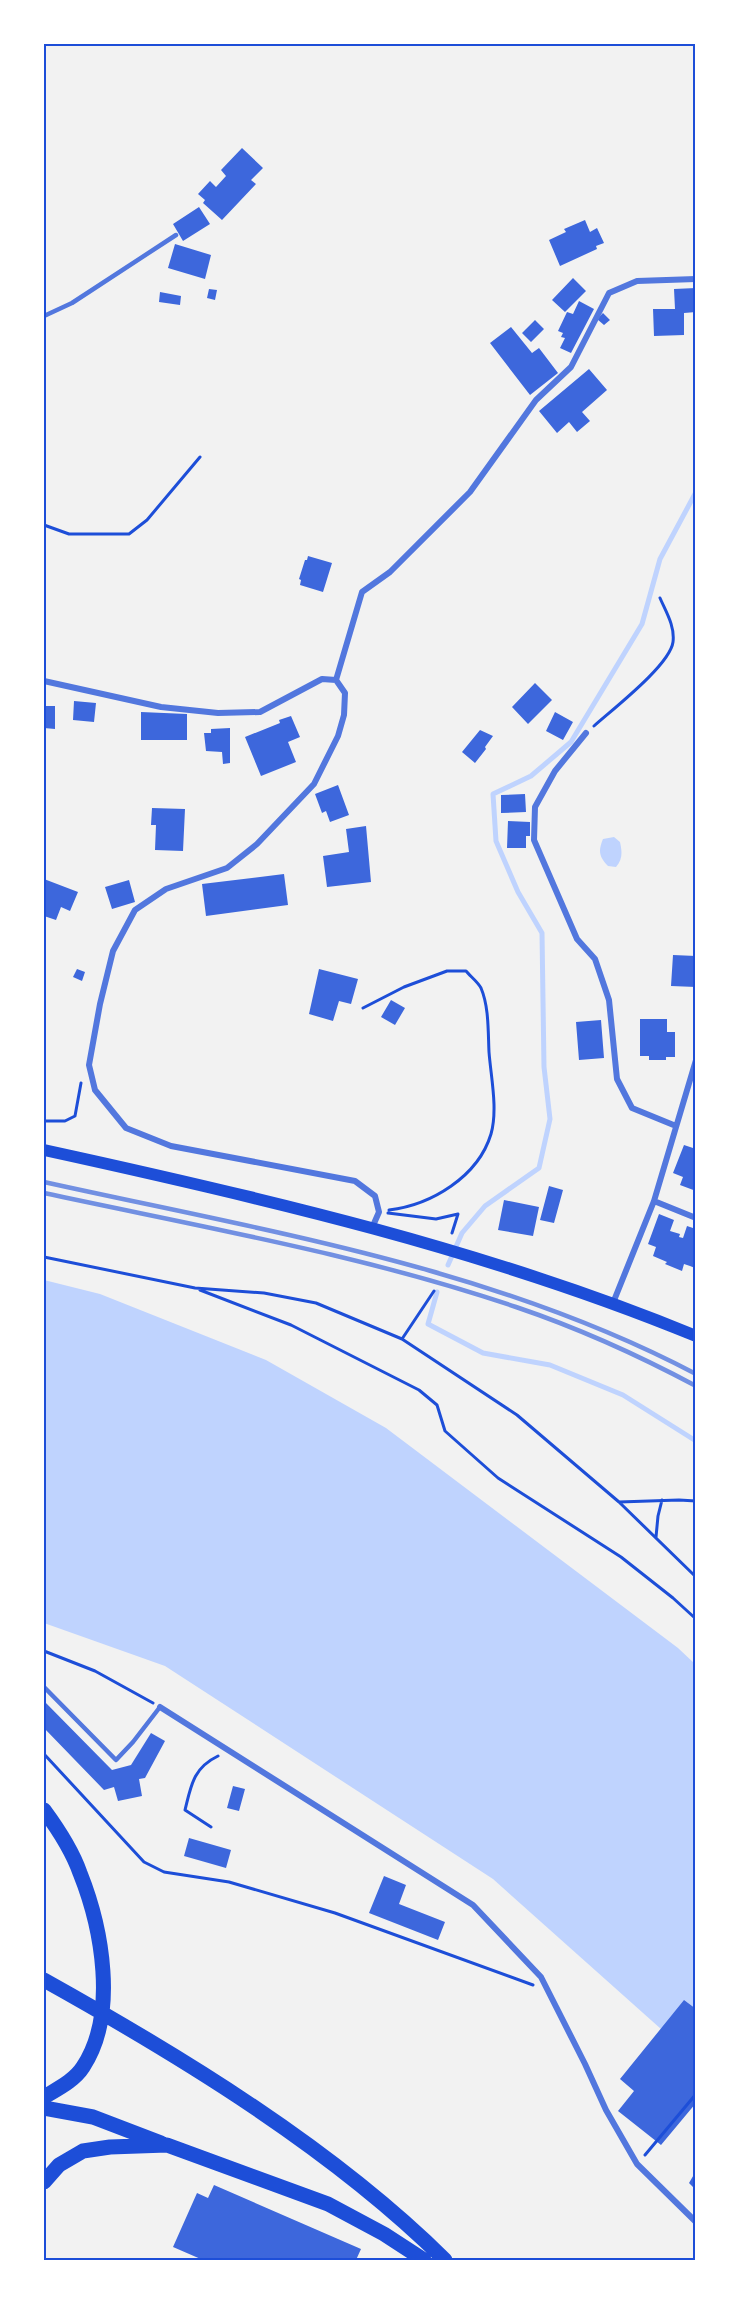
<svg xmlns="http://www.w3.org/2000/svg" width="739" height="2304" viewBox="0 0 739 2304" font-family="Raleway,sans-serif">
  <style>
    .water { fill: #bfd3fe }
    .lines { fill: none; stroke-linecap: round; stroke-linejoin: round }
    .stream { stroke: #bfd3fe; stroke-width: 5 }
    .building { fill: #3d67dc }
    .path { stroke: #1d4ed8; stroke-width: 3 }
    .service { stroke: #5277de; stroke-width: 4.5 }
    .minor { stroke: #5277de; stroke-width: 6 }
    .secondary { stroke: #1d4ed8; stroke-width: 12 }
    .primary { stroke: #1d4ed8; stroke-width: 15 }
    .rail { stroke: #7290e2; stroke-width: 4.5 }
    .neatline { fill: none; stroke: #1d4ed8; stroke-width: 2 }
  </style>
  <rect width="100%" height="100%" fill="#f2f2f2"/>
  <path class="water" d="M614,837L620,842C622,851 623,859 616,867L608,866C599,857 598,851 603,839Z
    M44,1280L100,1294L266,1360L386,1428L678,1648L695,1664V2009L661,2029L493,1879L165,1666L44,1623Z"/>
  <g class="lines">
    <path class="stream" d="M448,1265L462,1233L485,1206L539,1168L550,1119L544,1067L542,933L518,892L496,841L493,794L531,776L571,742L642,624L660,559L696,492
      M437,1292L428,1324L483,1353L550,1365L623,1395L696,1441"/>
  </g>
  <path class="building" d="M242,148L263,168L251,180L256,184L222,220L203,203L205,200L198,194L210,181L216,187L226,176L221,170Z
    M199,207L210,224L183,241L173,224Z
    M585,220L590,232L597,228L604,243L596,246L597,249L560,266L549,240L566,232L564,229Z
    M175,244L211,255L205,279L168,268Z
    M573,278L586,291L565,312L552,300Z
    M696,288V312L684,313V335L654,336L653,309H675L674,289Z
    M209,289L217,290L215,300L207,298Z
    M160,292L181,296L180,305L159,302Z
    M579,301L594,309L571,353L560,348L565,338L561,337L563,333L558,331L567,312L573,314Z
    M603,313L610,320L604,325L597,319Z
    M535,320L544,329L531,342L522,333Z
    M511,327L532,353L539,348L558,373L530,395L490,343Z
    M589,369L607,390L582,412L590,421L577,432L569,422L557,433L539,411Z
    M308,556L332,563L323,592L300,585L301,580L299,579L305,560H307Z
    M535,683L552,700L528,724L512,707Z
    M74,701L96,703L94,722L73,720Z
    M44,706H55V729L44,728Z
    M141,712L187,714V740H141Z
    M555,712L573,722L563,740L546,731Z
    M291,716L300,737L288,742L296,762L261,776L245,737L280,723L279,720Z
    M230,728V763L223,764L222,752L206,751L204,733H211V729Z
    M480,730L493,736L485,747L486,749L475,763L462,752Z
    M338,785L349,815L330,822L326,811L322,813L315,794Z
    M525,794L526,812L501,813V795Z
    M152,808L185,809L183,851L155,850L156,825H151Z
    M508,821L530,822V836H526V848H507Z
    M366,826L371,882L327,887L323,856L349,852L346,829Z
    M284,874L288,905L206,916L202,884Z
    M44,879L78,892L70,911L61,907L56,920L44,916Z
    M129,880L135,902L112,909L105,887Z
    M673,955L696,956V987L671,986Z
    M77,969L85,972L82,981L73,977Z
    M319,969L358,979L351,1004L339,1001L333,1021L309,1014Z
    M391,1000L405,1008L395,1025L381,1017Z
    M640,1019H667V1032H675V1057H666V1060H649V1056H640Z
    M601,1020L604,1058L579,1060L576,1022Z
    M684,1145L696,1149L693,1158L696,1159V1191L680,1185L683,1177L673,1173Z
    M549,1186L563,1190L554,1223L540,1220Z
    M504,1200L539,1207L533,1236L498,1230Z
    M659,1214L674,1220L670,1231L680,1234L679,1237L683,1238L687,1226L696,1229V1273L693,1272L695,1268L690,1266L684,1264L682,1271L665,1264L667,1262L653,1256L656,1247L648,1244Z
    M44,1701L112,1770L131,1765L151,1733L165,1741L145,1778L139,1779L142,1796L118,1801L114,1787L104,1790L44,1728Z
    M233,1786L245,1789L239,1811L227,1808Z
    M189,1838L231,1850L226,1868L184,1856Z
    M384,1876L406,1885L399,1904L445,1922L438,1940L369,1913Z
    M684,2000L696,2009V2103L661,2145L618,2111L634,2091L620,2079Z
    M696,2171V2190L689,2183Z
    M214,2185L361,2249L356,2260H203L173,2247L197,2193L208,2198Z"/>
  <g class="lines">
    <path class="path" d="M44,525L69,534H129L147,520L200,457
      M594,726C613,709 670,665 673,642C675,626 666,612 660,598
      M363,1008L404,987L447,971H466C470,976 478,982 481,988C489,1007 488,1031 489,1052C491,1078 498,1109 491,1134C478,1177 431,1205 389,1210
      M44,1121H65L75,1116L81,1083
      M388,1213L436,1219L458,1214L452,1233
      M44,1257L195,1288L264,1293L316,1303L402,1339L517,1415L619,1502L696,1577
      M200,1290L291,1325L419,1390L437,1405L445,1431L498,1478L621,1557L673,1598L696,1619
      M402,1339L434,1291
      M619,1502L679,1500L696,1501
      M656,1537L658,1516L662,1500
      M44,1651L95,1671L153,1703
      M44,1754L144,1862L164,1872L229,1882L335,1913L533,1985
      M211,1827L185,1810C191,1786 193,1768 218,1756
      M645,2155L696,2094"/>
    <path class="service" d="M44,316L72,303L176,235
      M44,1687L116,1760L133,1742L160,1707"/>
    <path class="minor" d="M336,680L362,592L390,572L470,492L536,400L571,367L609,293L637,281L696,279
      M44,681L161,707L218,713L260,712L322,679L336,680L345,693L344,715L338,736L314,784L257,844L227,868L166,889L135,910L113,951L100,1004L89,1065L95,1090L126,1128L171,1146L355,1181L375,1196L379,1212L372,1228
      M586,733L555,771L535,807L534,840L577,939L595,959L609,1000L617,1079L632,1108L676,1126
      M654,1201L696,1218
      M613,1303L654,1201L696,1060
      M160,1707L473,1905L541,1977L585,2064L606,2110L637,2164L696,2222"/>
    <path class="secondary" d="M44,1150C264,1198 487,1250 696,1336"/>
    <path class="primary" d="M44,1810C58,1829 72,1850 80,1873C102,1928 118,2014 83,2067C74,2081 57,2089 44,2097
      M44,1980C182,2057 333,2149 445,2260
      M44,2108L93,2117L161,2143
      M44,2182L59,2165L83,2151L110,2147L167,2145L328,2204L384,2234L424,2260"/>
    <path class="rail" d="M44,1182C265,1231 493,1267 696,1374
      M44,1193C202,1227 363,1255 516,1307C578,1328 638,1355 696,1386"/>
  </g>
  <rect width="739" height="2304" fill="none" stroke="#ffffff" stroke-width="90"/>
  <rect x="45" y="45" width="649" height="2214" class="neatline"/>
</svg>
